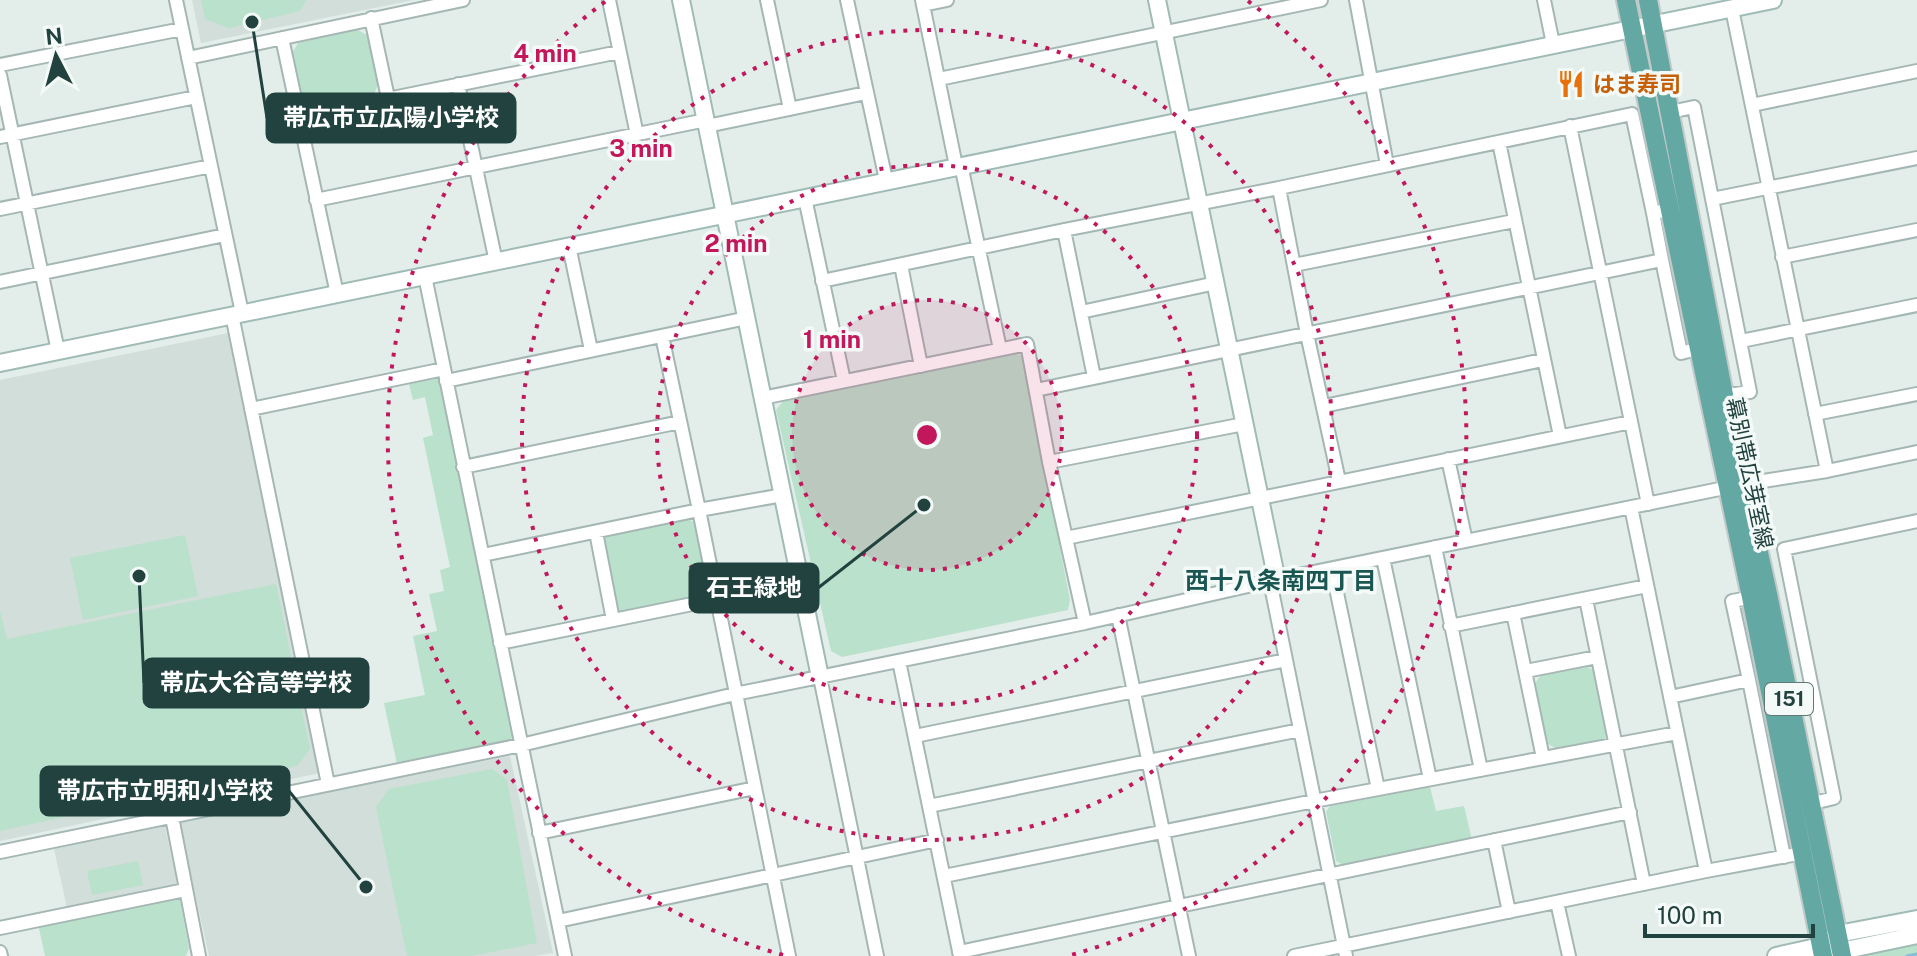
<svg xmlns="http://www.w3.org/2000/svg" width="1917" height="956" viewBox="0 0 1917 956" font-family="'Public Sans','Noto Sans JP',sans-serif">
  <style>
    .built { fill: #d1deda }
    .green { fill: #bae1cb }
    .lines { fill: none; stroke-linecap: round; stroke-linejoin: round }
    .stream { stroke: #86bed8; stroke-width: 3 }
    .street-casing { stroke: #a5b7b4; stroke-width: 16 }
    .secondary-casing { stroke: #a0bbb6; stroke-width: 20 }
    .primary-casing { stroke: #c1cac9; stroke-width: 22 }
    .street { stroke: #fff; stroke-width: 12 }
    .secondary { stroke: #fff; stroke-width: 16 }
    .primary { stroke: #63a8a2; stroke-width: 18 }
    .ring { fill: none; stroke: #c2185b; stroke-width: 4; stroke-dasharray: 4 8 }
    .labels { text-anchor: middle; stroke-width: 7; stroke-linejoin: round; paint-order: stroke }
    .shield { fill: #f4faf8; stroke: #607976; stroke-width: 2 }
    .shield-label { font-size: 20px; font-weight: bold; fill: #21423e }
    .food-label { font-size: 22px; font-weight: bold; fill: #c56008; stroke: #f4faf8; text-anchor: start }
    .street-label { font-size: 22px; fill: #21423e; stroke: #f4faf8 }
    .neighbourhood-label { font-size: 24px; font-weight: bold; fill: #1a5652; stroke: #f4faf8 }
    .centre { fill: #c2185b; stroke: #f4faf8; stroke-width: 4 }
    .ring-label { font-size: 24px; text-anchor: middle; font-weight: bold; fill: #c2185b; stroke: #f4faf8; stroke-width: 7; stroke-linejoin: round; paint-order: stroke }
    .leader { fill: none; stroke: #21423e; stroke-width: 3 }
    .callout-dot { fill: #21423e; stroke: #f4faf8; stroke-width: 3 }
    .callout { fill: #21423e; stroke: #21423e; stroke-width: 3 }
    .callout-label { font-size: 24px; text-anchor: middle; font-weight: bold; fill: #fff }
  </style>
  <rect width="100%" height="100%" fill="#e3eeeb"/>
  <path class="built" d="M192,0H414L201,43Z
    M228,333L320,773L0,841V380Z
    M510,756L553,953L535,956H209L179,821Z
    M165,826L177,885L67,908L54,849Z"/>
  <path class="green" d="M201,0H306L300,11L229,28L205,19Z
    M356,29L367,35L378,85L373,96L315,109L304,104L293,52L298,43Z
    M1011,352L1023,356L1070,600L1068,610L842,657L831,651L776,410L785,399Z
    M439,378L513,735L510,741L397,764L384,703L425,695L413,636L437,631L429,594L444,591L440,570L450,567L423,438L433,435L425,397L413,400L409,384Z
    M688,519L695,523L709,589L705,596L624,613L616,609L602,538Z
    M185,535L198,596L83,620L70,558Z
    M276,584L310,749L297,766L0,831V611L7,639Z
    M1585,666L1594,670L1608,734L1604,740L1557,749L1548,744L1534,685L1540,676Z
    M492,769L507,780L537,943L471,956H407L376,807L389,789Z
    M1430,787L1436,811L1464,806L1472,840L1345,866L1336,861L1326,812L1330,806Z
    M138,861L143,885L92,895L87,871Z
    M169,898L180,900L189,948L186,956H45L38,924Z
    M1917,944V956H1857L1863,955Z"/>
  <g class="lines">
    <path class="stream" d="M1907,956L1917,954"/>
    <g class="street-casing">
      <path id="street" d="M176,0L242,313
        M609,0L637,135
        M767,0L790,109
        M847,0L886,180
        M922,0L956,166
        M1356,0L1387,165
        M1544,0L1553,44
        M923,5L947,0
        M1732,9L1827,471
        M371,18L388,98
        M282,38L337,294
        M188,58L463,0
        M0,65L182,29
        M0,75L58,351
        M939,79L1321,0
        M458,84L496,262
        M1752,105L1917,71
        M1670,112L1694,107L1750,392L1720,396
        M299,117L619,52
        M707,126L866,93
        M1570,126L1648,504
        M0,137L196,97
        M1499,142L1560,436
        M961,165L1000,349
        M1279,188L1307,334L1339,481
        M805,198L844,381
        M1712,199L1917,158
        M316,200L706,120
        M0,209L211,166
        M1064,230L1094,377
        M569,246L591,350
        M1782,257L1917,230
        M1662,260L1681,353L1700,348
        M901,265L921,366
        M1294,265L1514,221
        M425,276L565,956
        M822,281L1064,230L1279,188L1632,114L1653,213L1674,209
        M0,282L225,235
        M1081,312L1216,283
        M232,315L328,784
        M662,336L699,510L789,956
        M1741,341L1917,305
        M446,381L747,318
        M1036,390L1662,260L1653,213
        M762,398L1027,344L1049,462L1085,623
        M1324,406L1543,360
        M251,409L444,369
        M1815,414L1917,394
        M1448,459L1466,541
        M1049,462L1244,424
        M463,467L680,422
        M1631,507L1706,871
        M596,532L613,620
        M1066,538L1631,422
        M1435,547L1481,770
        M483,555L699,510L783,495
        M1383,558L1430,779
        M1332,569L1378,789
        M1270,581L1346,956
        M1586,599L1644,884
        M1513,613L1543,758
        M1118,615L1189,956
        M1450,626L1647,586
        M500,643L717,599
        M899,661L960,956
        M1526,671L1597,657
        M820,677L877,956
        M1749,680L1784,857
        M1670,697L1749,680L1732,601L1759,596
        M915,736L1286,660
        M1805,805L1834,798L1784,549L1917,521
        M929,806L1300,730
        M172,817L199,956
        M539,833L755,788
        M1494,840L1509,912
        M0,852L521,745L735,694L1085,623L1270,581L1744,484L1827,471L1917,452
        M944,876L1314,801L1677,733
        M1557,902L1569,956
        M558,921L937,840
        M0,928L185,890
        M0,952L1,956
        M959,952L1630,812
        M1294,956L1706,871L1803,853"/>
    </g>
    <g class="secondary-casing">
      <path id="secondary" d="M681,0L820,677
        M1157,0L1277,581
        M0,363L1773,0
        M1830,948L1841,951L1917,935
        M1776,956L1821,946L1838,934L1917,919"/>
    </g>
    <g class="primary-casing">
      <path id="primary" d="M1626,0L1751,597L1823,956
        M1648,0L1724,395L1768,594L1842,956"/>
    </g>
    <use href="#street" class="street"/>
    <use href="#secondary" class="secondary"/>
    <use href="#primary" class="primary"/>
  </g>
  <circle cx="927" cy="435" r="135" fill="#c2185b" fill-opacity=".12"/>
  <g class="ring">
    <circle cx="927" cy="435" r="135"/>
    <circle cx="927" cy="435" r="270"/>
    <circle cx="927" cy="435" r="405"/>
    <path d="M783 955A540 540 0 0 1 606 1M1248 1A540 540 0 0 1 1071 955"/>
  </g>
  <defs>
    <g id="restaurant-bare" transform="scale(2.16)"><path d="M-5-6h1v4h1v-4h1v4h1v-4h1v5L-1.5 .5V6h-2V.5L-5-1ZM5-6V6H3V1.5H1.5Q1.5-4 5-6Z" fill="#e8710a" stroke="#f4faf8" stroke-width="2.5" paint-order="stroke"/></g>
  </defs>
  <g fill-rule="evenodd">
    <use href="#restaurant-bare" x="1571" y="84"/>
  </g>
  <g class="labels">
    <rect class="shield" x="1765" y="683" width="48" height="32" rx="6"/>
    <g class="shield-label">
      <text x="1789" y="706">151</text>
    </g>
    <g class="food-label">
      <text x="1593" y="92">はま寿司</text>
    </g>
    <g class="street-label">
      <text transform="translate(1750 473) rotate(78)" y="8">幕別帯広芽室線</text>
    </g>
    <g class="neighbourhood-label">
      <text x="1281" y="589">西十八条南四丁目</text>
    </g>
  </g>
  <circle cx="927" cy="435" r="12" class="centre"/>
  <g class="ring-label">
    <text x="545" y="62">4 min</text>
    <text x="641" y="157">3 min</text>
    <text x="736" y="252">2 min</text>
    <text x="832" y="348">1 min</text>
  </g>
  <path class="leader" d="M252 22L267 118M924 505L818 588M139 576L144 683M366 887L289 791"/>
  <g class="callout-dot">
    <circle cx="252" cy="22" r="8"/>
    <circle cx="924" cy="505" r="8"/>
    <circle cx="139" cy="576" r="8"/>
    <circle cx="366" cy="887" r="8"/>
  </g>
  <g class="callout">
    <rect x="267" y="94" width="248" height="48" rx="8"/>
    <rect x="690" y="564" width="128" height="48" rx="8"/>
    <rect x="144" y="659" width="224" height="48" rx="8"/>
    <rect x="41" y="767" width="248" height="48" rx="8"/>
  </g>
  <g class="callout-label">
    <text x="391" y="126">帯広市立広陽小学校</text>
    <text x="754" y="596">石王緑地</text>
    <text x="256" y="691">帯広大谷高等学校</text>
    <text x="165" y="799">帯広市立明和小学校</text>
  </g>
  <g transform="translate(56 56) rotate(354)" stroke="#f4faf8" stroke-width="6" paint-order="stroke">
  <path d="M0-6L14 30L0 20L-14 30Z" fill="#21423e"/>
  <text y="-12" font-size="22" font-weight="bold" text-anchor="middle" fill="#21423e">N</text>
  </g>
  <path d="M1645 924v12h168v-12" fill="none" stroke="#21423e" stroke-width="4"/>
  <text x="1657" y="924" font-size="24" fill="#21423e" stroke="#f4faf8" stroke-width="6" paint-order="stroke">100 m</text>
</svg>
